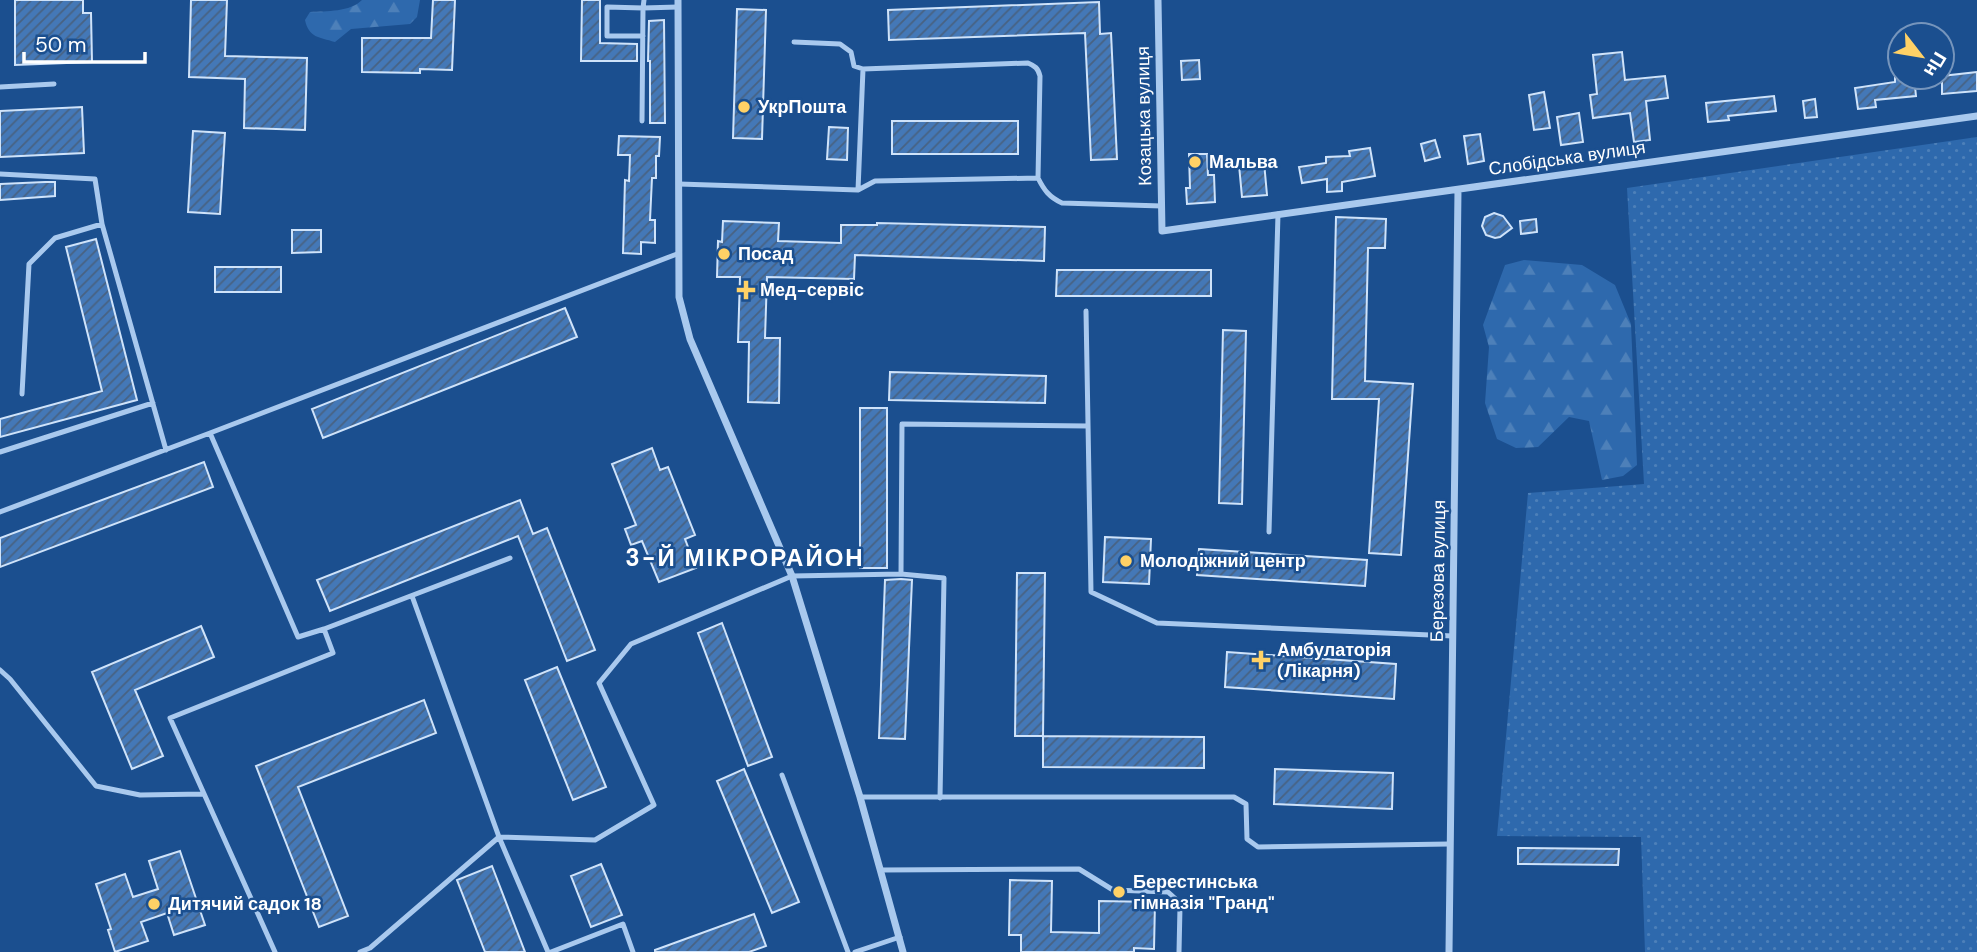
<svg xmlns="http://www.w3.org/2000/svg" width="1977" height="952" viewBox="0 0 1977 952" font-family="'DM Sans',sans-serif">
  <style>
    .forest { fill: url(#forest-firs) }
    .garden { fill: url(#garden-dots) }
    .building { fill: url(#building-hatch); stroke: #cfe3fa; stroke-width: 2 }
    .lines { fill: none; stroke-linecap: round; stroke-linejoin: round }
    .service { stroke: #a9c9ee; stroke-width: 5 }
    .minor { stroke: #a9c9ee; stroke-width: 7 }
    .poi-dot { fill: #ffd166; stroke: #1b4f8f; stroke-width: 2.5 }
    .labels { text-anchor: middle; stroke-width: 5; stroke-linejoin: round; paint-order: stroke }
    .poi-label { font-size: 18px; font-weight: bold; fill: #fff; stroke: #1b4f8f; text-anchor: start }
    .street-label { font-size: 18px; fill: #fff; stroke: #1b4f8f }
    .district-label { font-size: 24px; font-weight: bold; letter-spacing: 2px; fill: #fff; stroke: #1b4f8f }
  </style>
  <defs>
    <pattern id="forest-firs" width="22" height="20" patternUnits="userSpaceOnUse" patternTransform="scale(1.75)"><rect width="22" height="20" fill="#2e69ad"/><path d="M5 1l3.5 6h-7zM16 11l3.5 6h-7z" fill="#4d80b9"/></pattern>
    <pattern id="garden-dots" width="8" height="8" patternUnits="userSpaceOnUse" patternTransform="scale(1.75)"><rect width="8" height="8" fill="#2e69ad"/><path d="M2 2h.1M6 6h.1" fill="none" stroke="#4d80b9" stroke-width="1.8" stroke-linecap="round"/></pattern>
    <pattern id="building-hatch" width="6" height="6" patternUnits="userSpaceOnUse" patternTransform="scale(1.75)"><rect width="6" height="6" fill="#4478b7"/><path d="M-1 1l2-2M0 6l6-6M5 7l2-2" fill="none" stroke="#486282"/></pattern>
  </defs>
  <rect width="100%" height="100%" fill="#1b4f8f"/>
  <path class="forest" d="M362,0H420L417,17L410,24L351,29L335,42C319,37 309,38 305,20L310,12C327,11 350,12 362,0Z
    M1524,260L1582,265L1615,285L1631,324L1637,465L1623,476L1602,480L1589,421L1569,417L1538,447L1516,448L1497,439L1485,403L1489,347L1483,325L1505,265Z"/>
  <path class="garden" d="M1977,137V952H1645L1641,837L1497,836L1528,493L1644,484L1627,188Z"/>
  <path class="building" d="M15,0H83V13H91L92,62L15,65Z
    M191,0H227L225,56L307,58L305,130L244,128L245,79L189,77Z
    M433,0H455L452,70L420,69V73L362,72V38H431Z
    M582,0H600V43L637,44V61H581Z
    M1099,2L1100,34L1111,33L1117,159L1091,160L1085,33L889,40L888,10Z
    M737,9L766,10L762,139L733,138Z
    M664,20L665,123H650V61H648L649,21Z
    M1622,52L1625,80L1665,76L1668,98L1646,101L1650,140L1634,142L1630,113L1593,118L1590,95L1597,94L1593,55Z
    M1199,60L1200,79L1182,80L1181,61Z
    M1977,72V91L1942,94V76Z
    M1895,77H1914L1916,96L1875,100L1876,107L1858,109L1855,88L1895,82Z
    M1544,92L1550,128L1534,130L1529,95Z
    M1774,96L1776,111L1728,116L1729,120L1708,122L1706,103Z
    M1815,99L1817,117L1805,118L1803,101Z
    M82,107L84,153L0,157V111Z
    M1579,113L1583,142L1561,145L1557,117Z
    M892,121H1018V154H892Z
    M829,127L848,128L847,160L827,159Z
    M193,131L225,133L220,214L188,212Z
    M1480,134L1484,161L1468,164L1464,136Z
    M619,136L660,137L659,156H656V178H652L650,220H655V243L641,242V254L623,253L625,180L629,181L630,155H618Z
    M1435,140L1440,157L1425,161L1421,144Z
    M1370,148L1375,176L1342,182V191L1327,192V179L1302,183L1299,167L1326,163V157L1350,156L1349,151Z
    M1189,154H1207L1208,175H1214L1215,202L1187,204L1186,188H1190Z
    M1264,162L1267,195L1242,197L1239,165Z
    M45,182H55V196L0,200V184Z
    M1494,213L1503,216L1512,228L1500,237L1495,238L1486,235L1482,226L1485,217Z
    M1336,217L1386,219L1385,248H1368L1365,381L1413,384L1401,555L1369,553L1379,399H1332Z
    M1536,219L1537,232L1521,234L1520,221Z
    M723,221L779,223L778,241L841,243V225H877V223L1045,227L1044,261L855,255L854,279L767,277L765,338H780L779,403L748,402L749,342H738L740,277H717L718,241L722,242Z
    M292,230H321V252L292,253Z
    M96,239L137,400L0,437V419L102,391L66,247Z
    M215,267H281V292H215Z
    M1057,270H1211V296H1056Z
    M565,308L577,337L323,438L312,409Z
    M1223,330L1246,331L1242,504L1219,503Z
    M890,372L1046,376L1045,403L889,400Z
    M860,408H887V568H860Z
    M652,448L660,470L668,467L695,535L685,539L696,568L659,582L642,541L631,545L625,529L636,525L612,464Z
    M204,462L213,487L0,567V538Z
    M520,500L533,534L547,528L595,650L567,661L518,536L330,611L317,580Z
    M1105,537L1151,539L1149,584L1103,582Z
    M1199,549L1367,560L1365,586L1197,575Z
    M1017,573H1045L1043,736H1015Z
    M901,579L912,580L905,739L879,738L885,580Z
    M722,623L772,757L748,766L698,633Z
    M201,626L214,657L135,690L163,756L132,769L92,672Z
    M1227,652L1396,664L1394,699L1225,687Z
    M557,667L606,787L573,800L525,680Z
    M424,700L436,733L298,787L348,916L319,927L256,766Z
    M1043,736L1204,737V768L1043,767Z
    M744,769L799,902L772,913L717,781Z
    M1275,769L1393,773L1392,809L1274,804Z
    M1518,848L1619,849L1618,865L1518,864Z
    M180,851L205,925L174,935L167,913L141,922L148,941L115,952L108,930L111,929L96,884L125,874L133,897L158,889L149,861Z
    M601,864L622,915L591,927L571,876Z
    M492,866L525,952H485L457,880Z
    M1010,880L1052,881L1051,932L1099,933V901L1155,902L1154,949L1134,948V952H1021V935H1009Z
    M754,914L766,946L749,952H655V950Z"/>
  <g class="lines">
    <path class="service" d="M643,36H607V7L643,8L644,0
      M794,42L840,44L851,52L854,66L863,69L1028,63C1035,66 1038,68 1040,76L1038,178C1044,190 1049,197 1062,203L1162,206
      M0,87L54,84
      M642,121L643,8L678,7
      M0,174L95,179L102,224
      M679,184L858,190L875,181L1038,178
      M858,190L863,69
      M1086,311L1091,592L1157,623L1453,636
      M22,394L29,264L55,238L102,224L166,450
      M0,452L153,403
      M0,512L210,433
      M1269,532L1278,214
      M901,574L944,578L940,798
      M412,596L499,837L548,952
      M324,629L298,637L210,433L677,254
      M0,670L10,679L96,786L140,795L204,794
      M782,775L848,952
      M860,797H1234L1246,804L1247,839L1258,847L1449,844
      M881,870L1079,869L1113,890L1168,892L1178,901L1180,907L1179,952
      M275,952L170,718L333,653L324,629L510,558
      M360,952L370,948L499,837L595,840L654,805L599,683L631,644L792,576L901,574L902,424L1088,426
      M551,952L623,924L633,952
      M855,952L900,937"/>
    <path class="minor" d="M678,0L679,297L690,339L792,576L860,797L903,952
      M1158,0L1162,231L1977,116
      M1449,952L1458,190"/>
  </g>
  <g class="poi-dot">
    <circle cx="744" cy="107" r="7"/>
    <circle cx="1195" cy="162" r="7"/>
    <circle cx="724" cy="254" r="7"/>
    <path d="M742.5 279.5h7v7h7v7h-7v7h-7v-7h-7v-7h7z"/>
    <circle cx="1126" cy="561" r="7"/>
    <path d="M1257.5 649.5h7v7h7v7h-7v7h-7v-7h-7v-7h7z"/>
    <circle cx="1119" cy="892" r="7"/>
    <circle cx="154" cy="904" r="7"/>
  </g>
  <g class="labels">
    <g class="poi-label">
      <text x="758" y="113">УкрПошта</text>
      <text x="1209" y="168">Мальва</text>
      <text x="738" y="260">Посад</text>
      <text x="760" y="296">Мед-сервіс</text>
      <text x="1140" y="567">Молодіжний центр</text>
      <text x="1277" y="656">Амбулаторія<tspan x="1277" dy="21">(Лікарня)</tspan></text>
      <text x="1133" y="888">Берестинська<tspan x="1133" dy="21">гімназія "Гранд"</tspan></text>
      <text x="168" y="910">Дитячий садок 18</text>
    </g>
    <g class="street-label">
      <text transform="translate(1144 116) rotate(-91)" y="6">Козацька вулиця</text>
      <text transform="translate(1567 158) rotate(-8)" y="6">Слобідська вулиця</text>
      <text transform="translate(1438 571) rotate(-89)" y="6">Березова вулиця</text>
    </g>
    <g class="district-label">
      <text x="745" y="566">3-Й МІКРОРАЙОН</text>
    </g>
  </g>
  <g transform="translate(1921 56) rotate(121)"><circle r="33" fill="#1b4f8f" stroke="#7695bc" stroke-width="2"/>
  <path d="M0-5L12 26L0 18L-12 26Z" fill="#ffd166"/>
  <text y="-10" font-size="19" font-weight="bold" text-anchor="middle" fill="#ffffff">Пн</text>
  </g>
  <path d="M24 52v10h121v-10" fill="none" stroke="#ffffff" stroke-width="3.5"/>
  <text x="35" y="52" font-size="21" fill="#ffffff" stroke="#1b4f8f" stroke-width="5" paint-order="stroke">50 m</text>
</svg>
